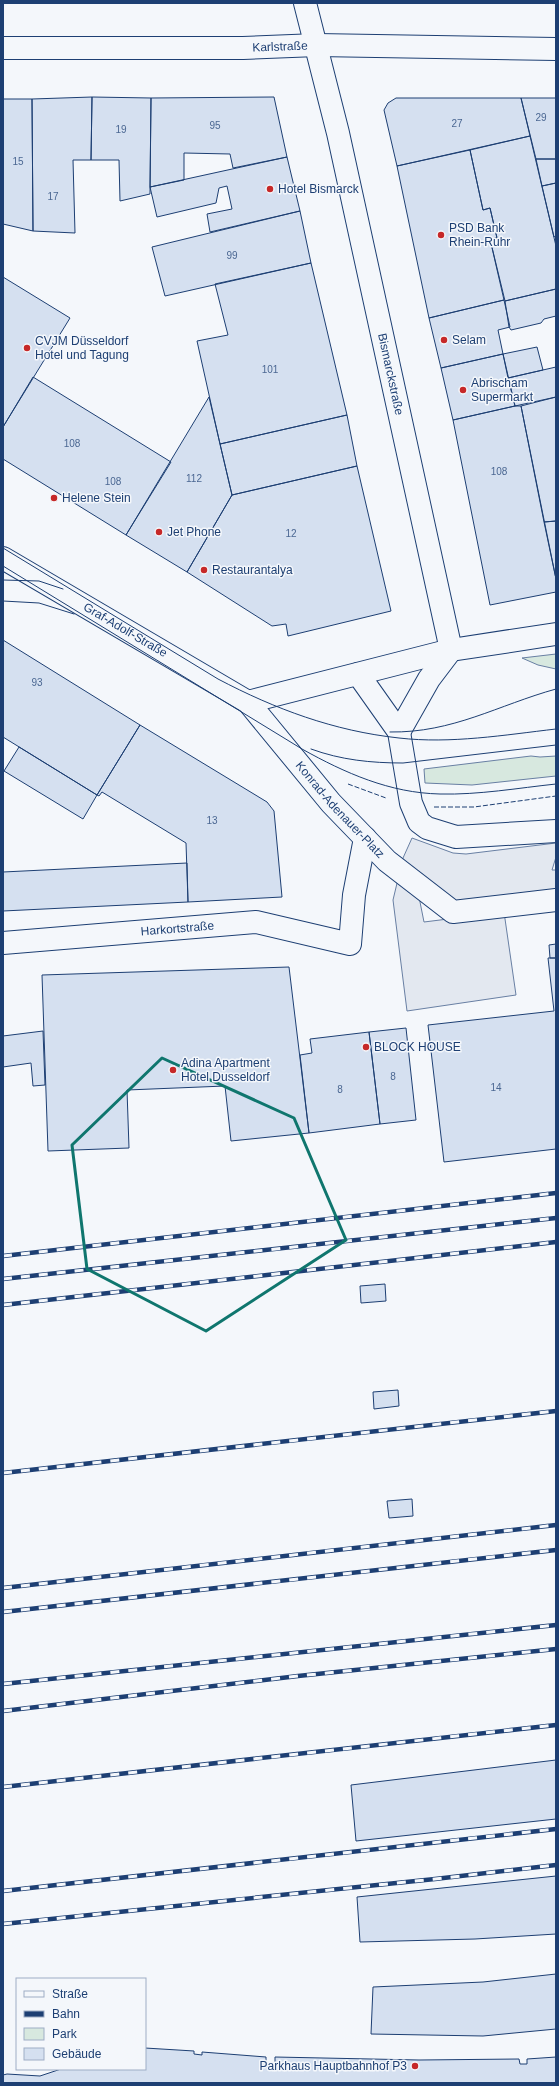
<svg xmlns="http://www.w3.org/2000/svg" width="559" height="2086" viewBox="0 0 559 2086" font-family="Arial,sans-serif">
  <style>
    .green { fill: #d7e8df; stroke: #687fa3 }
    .parking { fill: #e3e8f0; stroke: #687fa3 }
    .building { fill: #d5e0f0; stroke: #1d3f73 }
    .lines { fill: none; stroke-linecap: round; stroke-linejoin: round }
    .minor-casing { stroke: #1d3f73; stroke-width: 24 }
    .major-casing { stroke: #1d3f73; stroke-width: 24 }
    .minor { stroke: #f4f7fb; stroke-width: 22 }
    .major { stroke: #f4f7fb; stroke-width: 22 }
    .tram { stroke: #1d3f73; stroke-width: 1 }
    .rail-casing { stroke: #1d3f73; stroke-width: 4.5 }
    .rail { stroke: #f4f7fb; stroke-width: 3; stroke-dasharray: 9; stroke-linecap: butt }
    .fence { stroke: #1d3f73; stroke-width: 1; stroke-dasharray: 5 2; stroke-linecap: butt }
    .marked { fill: none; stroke: #0f766e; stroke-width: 3; stroke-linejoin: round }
    .poi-dot { fill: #c62828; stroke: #f4f7fb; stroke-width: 1.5 }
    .labels { text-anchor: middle; stroke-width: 3; stroke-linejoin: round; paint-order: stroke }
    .number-label { font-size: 10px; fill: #4b6792 }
    .street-label { font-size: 12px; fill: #1d3f73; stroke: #f4f7fb }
    .poi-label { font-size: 12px; fill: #1d3f73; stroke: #f4f7fb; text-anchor: start }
  </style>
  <rect width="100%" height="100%" fill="#f4f7fb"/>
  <path class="green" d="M556,654V669L538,665L522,658Z
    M531,756L540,757L556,756V776L472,785L425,783L424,769Z"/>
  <path class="parking" d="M412,838L453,853L466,854L556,843V857L552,870H556V893L462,903L419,897L424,922L504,912L516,995L407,1011L393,900L403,858Z"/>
  <path class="building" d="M92,97L91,160H73L75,233L33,231L32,99Z
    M92,97L151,98L150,194L120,201L119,160H91Z
    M274,97L287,157L233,168L230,154L184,153V180L150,187L151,98Z
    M396,98H521L530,136L397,166L384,110L388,103Z
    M521,98H556V159H536Z
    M3,99H32L33,231L3,224Z
    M530,136L556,246V289L505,301L490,239L497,238L490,208L483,210L470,150Z
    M470,150L483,210L490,208L497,238L490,239L504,300L429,318L397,166Z
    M287,157L300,211L210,232L207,214L232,209L227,186L219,188L216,203L157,217L150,187Z
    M536,159H556V183L542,186Z
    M556,183V236L554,237L542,186Z
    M300,211L311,263L165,296L152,247Z
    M311,263L347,415L220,444L197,341L228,335L215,284Z
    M3,277L70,318L3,427Z
    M556,289V316L544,319L541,323L511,330L509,327L505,301Z
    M504,300L510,327L498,330L503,354L441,368L429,318Z
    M537,347L543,370L508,378L503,354Z
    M503,354L515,406L453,420L441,368Z
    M556,367V397L515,406L508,378Z
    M33,377L171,462L126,535L3,459V427Z
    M209,397L232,495L187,572L126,535Z
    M556,397V521L544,522L521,406Z
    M515,406H521L556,579V592L490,605L453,420Z
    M347,415L357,466L232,495L220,444Z
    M357,466L391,611L288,636L286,624L272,626L187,572L232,495Z
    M556,521V579L544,522Z
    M3,640L140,725L97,795L3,737Z
    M140,725L267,802L274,811L282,897L188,902L186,843L102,792L99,796L97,795Z
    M19,747L97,795L83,819L4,771Z
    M187,863L188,902L3,911V872Z
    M556,944V958H550L549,945Z
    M548,958H556V1149L444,1162L428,1025L554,1011Z
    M289,967L309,1133L231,1141L225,1086L127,1090L129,1148L48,1151L42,975Z
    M406,1028L416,1120L380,1124L369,1032Z
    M43,1031L45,1085L33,1086L31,1063L3,1067V1036Z
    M369,1032L380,1124L309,1133L300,1055L312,1053L310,1039Z
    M385,1284L386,1301L361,1303L360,1286Z
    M398,1390L399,1406L374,1409L373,1392Z
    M412,1499L413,1516L389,1518L387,1501Z
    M556,1760V1819L356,1841L351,1785Z
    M556,1876V1934L475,1939L360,1942L357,1897Z
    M556,1974V2029L483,2036L371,2034L373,1987L483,1982Z
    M145,2048L194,2051V2054L202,2055V2052L266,2057V2067H275V2057L419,2060L519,2059L520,2064H527V2059L556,2057V2083H3V2075L7,2074L40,2076L61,2069H145Z"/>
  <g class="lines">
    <g class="minor-casing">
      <g id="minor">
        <path id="s1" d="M305,3L338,133L451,650"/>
        <path id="s2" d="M3,558L248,702L331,803L387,861L453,912L556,900"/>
        <path d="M358,674L399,732L411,803L419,822L427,828L456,837L556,831"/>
        <path d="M248,702L451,650L556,634"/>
        <path d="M399,732L429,679L451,650"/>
        <path id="s3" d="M3,943L256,922L350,944L354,895L365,838"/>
      </g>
    </g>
    <g class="major-casing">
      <g id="major">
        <path id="s4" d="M3,48H243L317,45L556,49"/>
      </g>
    </g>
    <use href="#minor" class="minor"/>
    <use href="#major" class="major"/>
    <path class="tram" d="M3,548L218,679C275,709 334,731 399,738C451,744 504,735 556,729
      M3,566L302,749C345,773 390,793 440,794C479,795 518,788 556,784
      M3,580L39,581L63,589
      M3,601L39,603L74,614
      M390,732C453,733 498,705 556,689
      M311,749C341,760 371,763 403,763L556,745"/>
    <g class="rail-casing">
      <path id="rail" d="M3,1256L556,1193
        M3,1279L556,1218
        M3,1305L556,1242
        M3,1473L556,1411
        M3,1588L556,1525
        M3,1612L556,1550
        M3,1684L556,1625
        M3,1711L298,1676L556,1649
        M3,1787L556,1725
        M3,1891L556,1829
        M3,1924L435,1879L556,1865"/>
    </g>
    <use href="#rail" class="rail"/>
    <path class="fence" d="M348,784L386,798
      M434,807H474L556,796"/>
  </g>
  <path class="marked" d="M162,1058L294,1118L346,1240L206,1331L87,1269L72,1145Z"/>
  <g class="poi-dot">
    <circle cx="270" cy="189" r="4"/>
    <circle cx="441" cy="235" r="4"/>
    <circle cx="444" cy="340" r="4"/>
    <circle cx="27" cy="348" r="4"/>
    <circle cx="463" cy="390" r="4"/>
    <circle cx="54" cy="498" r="4"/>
    <circle cx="159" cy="532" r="4"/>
    <circle cx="204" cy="570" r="4"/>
    <circle cx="366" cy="1047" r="4"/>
    <circle cx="173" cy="1070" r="4"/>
    <circle cx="415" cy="2066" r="4"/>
  </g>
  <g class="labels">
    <g class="number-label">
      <text x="541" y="121">29</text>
      <text x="457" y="127">27</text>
      <text x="215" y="129">95</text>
      <text x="121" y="133">19</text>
      <text x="18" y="165">15</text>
      <text x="53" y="200">17</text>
      <text x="232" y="259">99</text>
      <text x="270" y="373">101</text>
      <text x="72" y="447">108</text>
      <text x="499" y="475">108</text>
      <text x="194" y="482">112</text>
      <text x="113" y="485">108</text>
      <text x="291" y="537">12</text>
      <text x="37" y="686">93</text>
      <text x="212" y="824">13</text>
      <text x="393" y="1080">8</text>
      <text x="496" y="1091">14</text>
      <text x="340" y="1093">8</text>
    </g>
    <g class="street-label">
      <text dy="4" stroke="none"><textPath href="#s4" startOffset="277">Karlstraße</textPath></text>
      <text dy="4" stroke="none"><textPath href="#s1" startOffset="381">Bismarckstraße</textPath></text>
      <text dy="4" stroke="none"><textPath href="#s2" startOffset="142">Graf-Adolf-Straße</textPath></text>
      <text dy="4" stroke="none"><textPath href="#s2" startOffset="426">Konrad-Adenauer-Platz</textPath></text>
      <text dy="4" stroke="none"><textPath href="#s3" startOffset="175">Harkortstraße</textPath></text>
    </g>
    <g class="poi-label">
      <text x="278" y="193">Hotel Bismarck</text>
      <text x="449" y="232">PSD Bank<tspan x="449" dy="14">Rhein-Ruhr</tspan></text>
      <text x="452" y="344">Selam</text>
      <text x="35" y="345">CVJM Düsseldorf<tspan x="35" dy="14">Hotel und Tagung</tspan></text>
      <text x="471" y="387">Abrischam<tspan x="471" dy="14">Supermarkt</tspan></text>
      <text x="62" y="502">Helene Stein</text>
      <text x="167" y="536">Jet Phone</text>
      <text x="212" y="574">Restaurantalya</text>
      <text x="374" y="1051">BLOCK HOUSE</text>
      <text x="181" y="1067">Adina Apartment<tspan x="181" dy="14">Hotel Dusseldorf</tspan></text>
      <text x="407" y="2070" text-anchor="end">Parkhaus Hauptbahnhof P3</text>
    </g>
  </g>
  <rect width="559" height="2086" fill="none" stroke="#1d3f73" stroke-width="8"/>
  <rect x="16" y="1978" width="130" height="92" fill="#f4f7fb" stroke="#9eadc5"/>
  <rect x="24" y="1991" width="20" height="6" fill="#f4f7fb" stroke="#9eadc5"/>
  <text x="52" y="1998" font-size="12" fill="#1d3f73">Straße</text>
  <rect x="24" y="2011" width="20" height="6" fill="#1d3f73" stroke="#9eadc5"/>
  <text x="52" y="2018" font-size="12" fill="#1d3f73">Bahn</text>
  <rect x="24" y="2028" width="20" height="12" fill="#d7e8df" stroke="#9eadc5"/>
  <text x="52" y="2038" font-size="12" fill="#1d3f73">Park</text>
  <rect x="24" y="2048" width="20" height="12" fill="#d5e0f0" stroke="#9eadc5"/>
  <text x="52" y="2058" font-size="12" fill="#1d3f73">Gebäude</text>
</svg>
